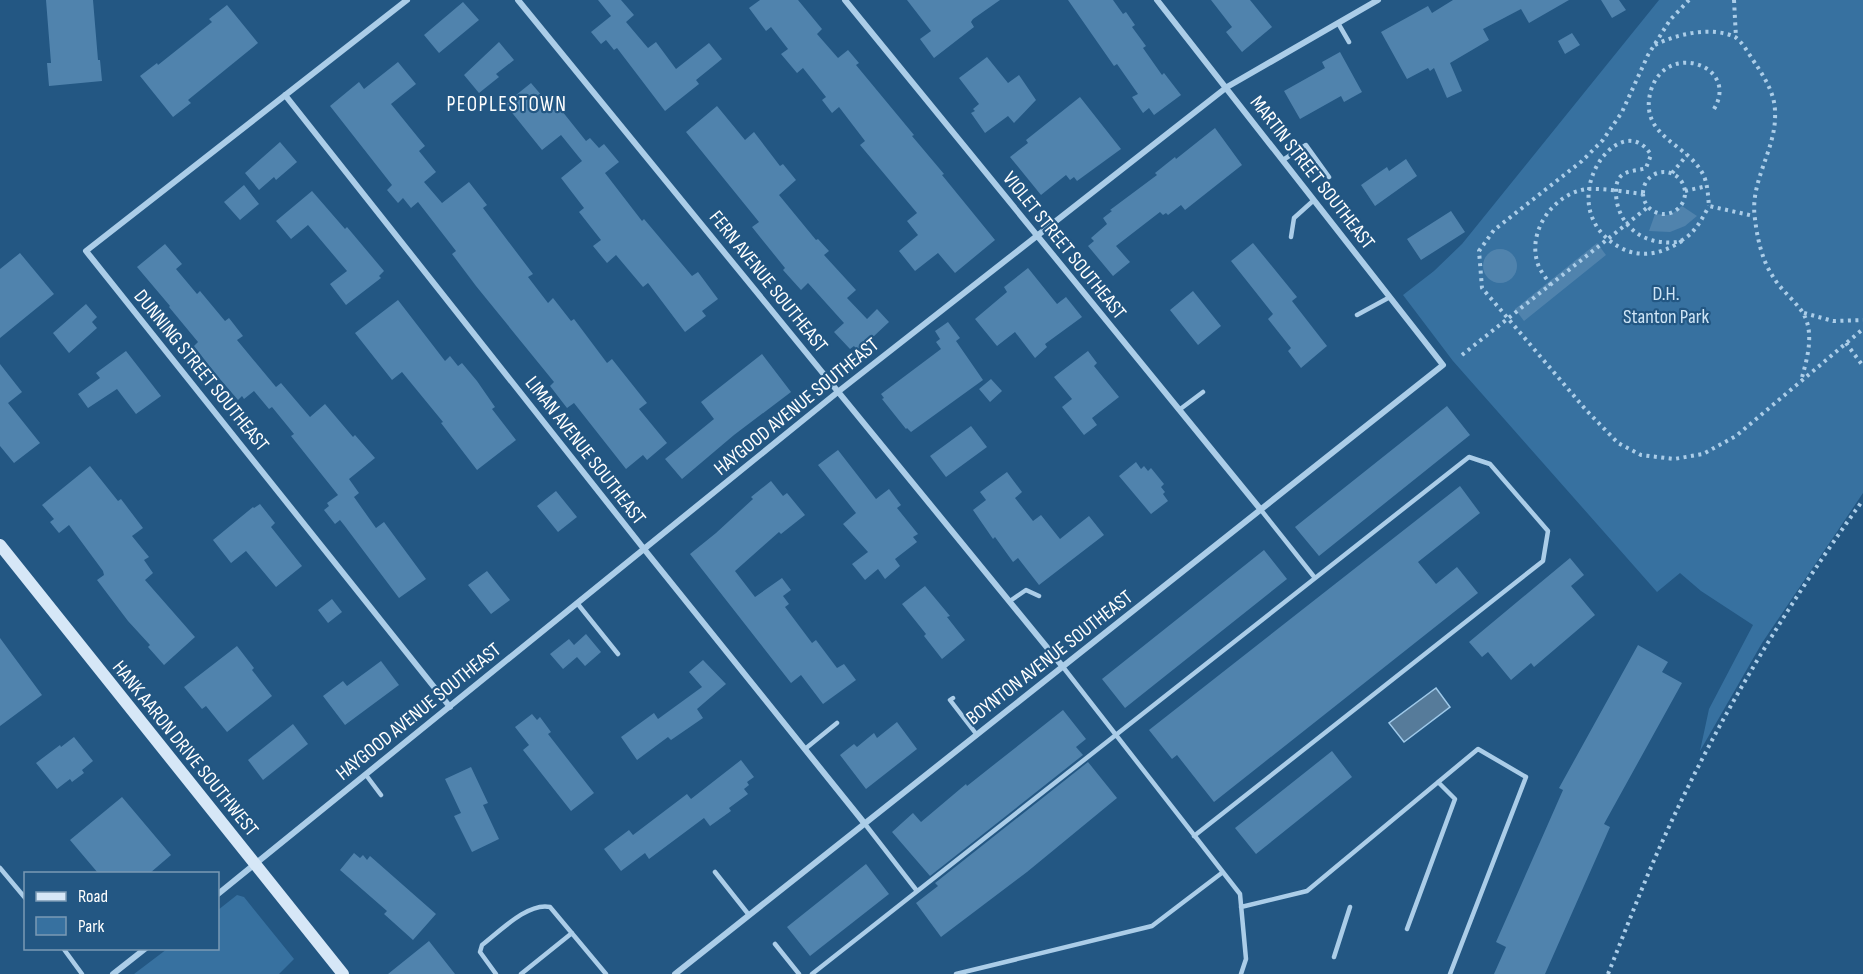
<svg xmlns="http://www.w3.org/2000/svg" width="1863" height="974" viewBox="0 0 1863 974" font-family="'Sofia Sans Condensed',sans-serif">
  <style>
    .green { fill: #3771a0 }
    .water { fill: #567b9a; stroke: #9fc9e9; stroke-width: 1.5 }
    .building { fill: #5083ad }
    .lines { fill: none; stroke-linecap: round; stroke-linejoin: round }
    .path { stroke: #abcde8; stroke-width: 4; stroke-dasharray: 3 4.5; stroke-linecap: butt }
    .lane { stroke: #abcde8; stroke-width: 4.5 }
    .street { stroke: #abcde8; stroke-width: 6 }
    .secondary { stroke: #d6e7f7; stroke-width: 12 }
    .labels { text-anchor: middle; stroke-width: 4.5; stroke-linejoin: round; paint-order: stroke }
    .street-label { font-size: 20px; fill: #fff; stroke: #235783 }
    .park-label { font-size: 20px; fill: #cfe5f6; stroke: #235783 }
    .neighbourhood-label { font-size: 21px; letter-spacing: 1.5px; fill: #fff; stroke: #235783 }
  </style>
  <rect width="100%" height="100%" fill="#235783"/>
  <path class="green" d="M1659,0H1863V493L1762,643L1700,751L1709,709L1753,625L1701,591L1680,573L1657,592L1453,361L1403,295L1434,271L1462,244Z
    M237,895L244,897L294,959L279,974H134L167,949L218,948V910Z"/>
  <path class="water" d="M1436,688L1450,707L1404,742L1389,723Z"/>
  <path class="building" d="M46,0H93L98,60H100L102,81L49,86L47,63H51Z
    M598,0H621L634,15L626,22L648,48L656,42L676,69L709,43L722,59L696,80L699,84L665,111L617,48L614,50L606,40L601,44L591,32L611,16Z
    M760,0H798L822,29L817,34L838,58L848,50L859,63L856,65L914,135L912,136L944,174L942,175L995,240L955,273L938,253L915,271L899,251L918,235L907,221L917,213L860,145L865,141L839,107L832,113L822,100L826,97L803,68L797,73L781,54L788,49L771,27L766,31L749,8Z
    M907,0H1000L973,19L971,22L974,27L934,58L920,39L931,31Z
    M1068,0H1113L1123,14L1126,12L1135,25L1132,27L1146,46L1143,48L1162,75L1164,73L1181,95L1154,115L1149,108L1143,113L1132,97L1138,94L1117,64L1114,66Z
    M1211,0H1250L1272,27L1242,52L1226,32L1232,27Z
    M1453,0H1569L1529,23L1521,9L1483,29L1489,40L1450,63L1462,91L1447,98L1434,68L1430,71L1428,68L1407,79L1381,32L1428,6L1432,13Z
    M1601,0H1619L1626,10L1612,18Z
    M463,2L479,20L439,53L424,35Z
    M227,5L258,43L188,100L191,103L173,117L140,76L157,63L158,65L212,22L209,19Z
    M1572,33L1580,45L1565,54L1558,41Z
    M499,42L514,60L496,74L499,77L479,93L464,75Z
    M1340,52L1362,92L1344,102L1341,96L1300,119L1284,91L1325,68L1322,62Z
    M987,57L1008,83L1019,75L1036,100L1014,123L1008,116L985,133L971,113L975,111L973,109L979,104L959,78Z
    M398,62L416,84L391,104L425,146L419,151L436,172L424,182L442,203L469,182L487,205L483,208L533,274L528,277L548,303L553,298L571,321L574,319L607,363L612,359L647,403L639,409L667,443L647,460L643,455L626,469L574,403L567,408L550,386L554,382L476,286L452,254L456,251L418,202L411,208L403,198L398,203L387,190L392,185L330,106L359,82L364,89Z
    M531,83L554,110L558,106L586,141L590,138L599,148L604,144L619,162L605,173L642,221L644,219L692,276L698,272L718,299L702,311L706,316L685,332L648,283L643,287L616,255L607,263L593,246L601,240L579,212L584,208L561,178L582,161L561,135L542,150L505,104Z
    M1080,97L1121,149L1077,181L1074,177L1070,180L1066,175L1041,195L1010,157L1028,143L1026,140Z
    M717,106L745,140L754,132L780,166L783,164L796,180L779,195L816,240L818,239L829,251L824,255L856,290L847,298L867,319L877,309L889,322L858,351L854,346L850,349L834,332L844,323L808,283L801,290L783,270L785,268L752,227L759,222L686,132Z
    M1215,128L1242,165L1185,210L1181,205L1168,215L1166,213L1163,215L1160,212L1116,246L1130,262L1113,276L1088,246L1094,241L1091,238L1107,224L1103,218L1112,211L1110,210L1157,175L1155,173L1175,157L1176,159Z
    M280,142L297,162L276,180L274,177L259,190L245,173Z
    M1406,159L1417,176L1375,206L1361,185L1387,167L1389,171Z
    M244,185L259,204L240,220L224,202Z
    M312,191L345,229L347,227L384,271L379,276L381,278L346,305L330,284L347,271L308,225L291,239L276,221Z
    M1682,206L1697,216L1685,226L1670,232L1649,231L1655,214L1670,215Z
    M1451,211L1465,232L1421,260L1407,239Z
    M1253,243L1297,297L1292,301L1327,346L1301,368L1288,351L1291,348L1268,319L1273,314L1231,261Z
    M1597,243L1606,255L1524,321L1515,309Z
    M165,244L182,264L176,269L197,294L200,291L225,321L229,318L243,336L237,340L276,387L281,383L310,417L325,404L353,437L355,435L375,458L349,479L359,493L354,497L376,528L384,522L426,579L399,598L344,525L340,520L335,524L324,510L329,506L327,503L338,495L291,436L294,434L272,407L269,409L254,391L244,399L242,396L238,400L214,372L194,346L198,342L169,307L170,306L137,267Z
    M1483 266a17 17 0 1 1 34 0a17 17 0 1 1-34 0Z
    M20,253L54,294L0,338V269Z
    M1028,268L1057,304L1066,297L1082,317L1045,344L1047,347L1035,358L1015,332L997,346L975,319L1007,292L1004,287Z
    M1193,291L1221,326L1198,345L1170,310Z
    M398,300L445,361L450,356L458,366L462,363L477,381L495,407L492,409L516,440L477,470L441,423L443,422L402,372L392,380L355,333Z
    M86,304L97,317L92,322L97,328L69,353L53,333Z
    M948,322L960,338L956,341L983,380L911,432L907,428L906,429L882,399L884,398L881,394L941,349L936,342L940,339L935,331Z
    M126,351L161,396L136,414L117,389L88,408L78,394L100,378L96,373Z
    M1088,351L1097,363L1094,366L1119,397L1092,418L1097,425L1084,435L1062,407L1072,399L1054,377Z
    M762,354L791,392L734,435L682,479L665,459L714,419L701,402Z
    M0,364L22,392L8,403L40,443L14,463L0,446Z
    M991,379L1002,391L990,402L979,389Z
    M1447,406L1470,435L1319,556L1295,527Z
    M971,426L987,447L946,477L930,456Z
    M838,450L876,499L889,489L901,505L897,508L918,534L913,537L917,542L895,559L900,566L885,579L878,569L865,580L852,564L868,552L843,524L856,513L818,465Z
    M1136,462L1141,469L1144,466L1148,471L1151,468L1164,484L1161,487L1165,492L1163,494L1168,501L1151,514L1119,476Z
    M90,466L118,501L121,499L143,528L132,536L149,557L144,560L153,573L145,580L195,637L164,665L148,647L150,645L128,621L97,580L104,575L103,571L69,525L59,533L50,522L54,519L42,505Z
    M1007,472L1022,492L1015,498L1033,521L1041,515L1060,539L1089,516L1104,535L1039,585L1018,558L1013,562L995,537L993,539L973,510L986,500L980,492Z
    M771,481L783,496L787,493L805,515L781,534L779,532L735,571L755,597L782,578L791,590L783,596L789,604L785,607L812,643L816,640L837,668L844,664L856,680L823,704L801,675L791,683L690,554L716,533L753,499L751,497Z
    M1460,486L1480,513L1418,562L1436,584L1457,567L1478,593L1214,802L1177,755L1172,759L1149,730Z
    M556,491L577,517L558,532L537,506Z
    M260,504L275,523L271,527L302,566L276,587L246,551L231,563L213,540L253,507L254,508Z
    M1264,550L1287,579L1125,708L1102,679Z
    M1570,558L1584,575L1571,586L1595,615L1534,667L1531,663L1511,680L1488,652L1482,657L1469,642Z
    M487,571L510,600L491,614L468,585Z
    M925,586L950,616L947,617L965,640L942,659L924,636L926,634L902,604Z
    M332,599L342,612L328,623L318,610Z
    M586,634L601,652L585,666L577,657L563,669L550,654L569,639L574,645Z
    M0,638L42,695L0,726Z
    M1638,645L1668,662L1662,672L1682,683L1604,824L1610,827L1545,974H1494L1506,947L1496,942L1563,790L1559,788Z
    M237,646L254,668L252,670L272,696L227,732L206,706L202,709L184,687Z
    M703,660L726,684L697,709L703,718L671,740L668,737L637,760L621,737L654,713L658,719L702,687L689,672Z
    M381,661L399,685L345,725L323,696L343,681L347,686Z
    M1063,710L1086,739L1076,747L1083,755L930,876L892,832L913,813L921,822L966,784L967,786Z
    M532,714L537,720L540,717L551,732L548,734L594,793L571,811L523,750L529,745L515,727Z
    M897,722L917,749L866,789L840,755L854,744L857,747L874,733L877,738Z
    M293,724L308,744L263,780L248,760Z
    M74,737L93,761L82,770L84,773L72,782L70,779L57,789L36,763L60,745L61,747Z
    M1332,751L1352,777L1256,854L1235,828Z
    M741,760L754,777L747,782L749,785L744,789L748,794L729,808L731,811L710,826L704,818L649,859L645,853L621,871L604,849L629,830L633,835L687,794L691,799Z
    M1088,762L1117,798L1027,872L941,937L916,903L938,886L935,883Z
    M471,767L488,803L483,805L499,839L472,852L454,816L461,813L445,779Z
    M122,797L171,855L150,873H98L70,840Z
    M354,853L360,858L363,855L367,860L370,856L436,914L413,940L384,914L387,911L340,870Z
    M866,864L889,894L810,956L787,927Z
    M429,941L455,974H388Z"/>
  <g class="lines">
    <path class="path" d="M1689,0L1670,20L1648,55L1622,112L1603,140L1582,161L1494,230L1479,251L1482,288L1586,410L1618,443L1641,455L1674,459L1703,454L1736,436L1863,329
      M1734,0L1736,38
      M1655,45C1676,34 1712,26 1735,37C1743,42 1751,58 1757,66C1766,80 1775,95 1775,112C1777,149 1749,181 1755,219C1757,237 1762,260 1772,275C1779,288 1792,298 1801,310C1816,331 1807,359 1801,381
      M1714,109C1740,66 1667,40 1651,90C1637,139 1692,143 1705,179C1708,188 1708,197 1709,206L1754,216
      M1643 193a21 21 0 1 1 42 0a21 21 0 1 1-42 0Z
      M1672,173L1687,155
      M1685,191L1707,186
      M1682,241C1663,253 1642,259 1621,248C1546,208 1620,103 1651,155L1646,168C1638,171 1626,170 1620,177C1616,182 1616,188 1616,194C1617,220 1636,240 1662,242C1669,243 1678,243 1684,239C1696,231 1702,219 1709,206
      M1551,285C1546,278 1539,270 1537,261C1528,229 1555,193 1587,189C1604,188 1625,192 1643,194
      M1804,313L1833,321L1863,320
      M1846,343L1863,366
      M1462,355L1648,207
      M1608,974C1626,929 1643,884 1663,840C1717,720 1786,607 1863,500"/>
    <path class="lane" d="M1338,23L1349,42
      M1283,160L1306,145L1329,177
      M1291,237L1294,218L1314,200
      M1357,315L1390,297
      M1179,410L1203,392
      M1261,510L1315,578
      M1010,601L1026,590L1039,596
      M577,603L618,654
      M1063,667L1240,894L1246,959L1241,974
      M953,698L950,700L977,735
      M805,749L837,723
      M366,775L381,795
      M865,824L917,891
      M0,868L26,899
      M715,872L749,915
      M1241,907L1307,891L1478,749L1526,777L1450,974
      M1407,929L1455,799L1438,782
      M775,944L799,974
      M63,948L82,974
      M1334,957L1350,907
      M496,974L480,952L482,945C499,932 528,902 550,907L606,974
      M521,974L572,933
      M812,974L1469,457L1490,464L1548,531L1543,561L1194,836
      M956,974L1152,926L1223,872"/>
    <path class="street" d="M407,0L86,251L450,707
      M518,0L1063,667
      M845,0L1261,510
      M285,95L644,549L865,824
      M218,894L839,391L1227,87L1378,0
      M113,974L146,948
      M675,974L1443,365L1157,0"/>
    <path class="secondary" d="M0,545L343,974"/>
  </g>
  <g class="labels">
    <g class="street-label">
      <text transform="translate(1313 172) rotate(52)" y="7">MARTIN STREET SOUTHEAST</text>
      <text transform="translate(1065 245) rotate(51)" y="7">VIOLET STREET SOUTHEAST</text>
      <text transform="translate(769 281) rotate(51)" y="7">FERN AVENUE SOUTHEAST</text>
      <text transform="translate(202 370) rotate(51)" y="7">DUNNING STREET SOUTHEAST</text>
      <text transform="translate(796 406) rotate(-39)" y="7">HAYGOOD AVENUE SOUTHEAST</text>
      <text transform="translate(586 450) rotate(52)" y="7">LIMAN AVENUE SOUTHEAST</text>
      <text transform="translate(1049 657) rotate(-38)" y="7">BOYNTON AVENUE SOUTHEAST</text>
      <text transform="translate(418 711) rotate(-39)" y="7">HAYGOOD AVENUE SOUTHEAST</text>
      <text transform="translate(186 748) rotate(51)" y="7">HANK AARON DRIVE SOUTHWEST</text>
    </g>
    <g class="park-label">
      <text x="1666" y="300">D.H.<tspan x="1666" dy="23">Stanton Park</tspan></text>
    </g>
    <g class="neighbourhood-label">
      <text x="507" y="111">PEOPLESTOWN</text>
    </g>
  </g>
  <rect x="24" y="872" width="195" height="78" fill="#235783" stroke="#7b9ab5" stroke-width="1.5"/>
  <rect x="36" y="892" width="30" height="9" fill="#d6e7f7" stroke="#7b9ab5" stroke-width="1.5"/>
  <text x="78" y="902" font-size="18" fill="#ffffff">Road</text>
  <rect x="36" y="917" width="30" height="18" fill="#3771a0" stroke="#7b9ab5" stroke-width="1.5"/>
  <text x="78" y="932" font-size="18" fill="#ffffff">Park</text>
</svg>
